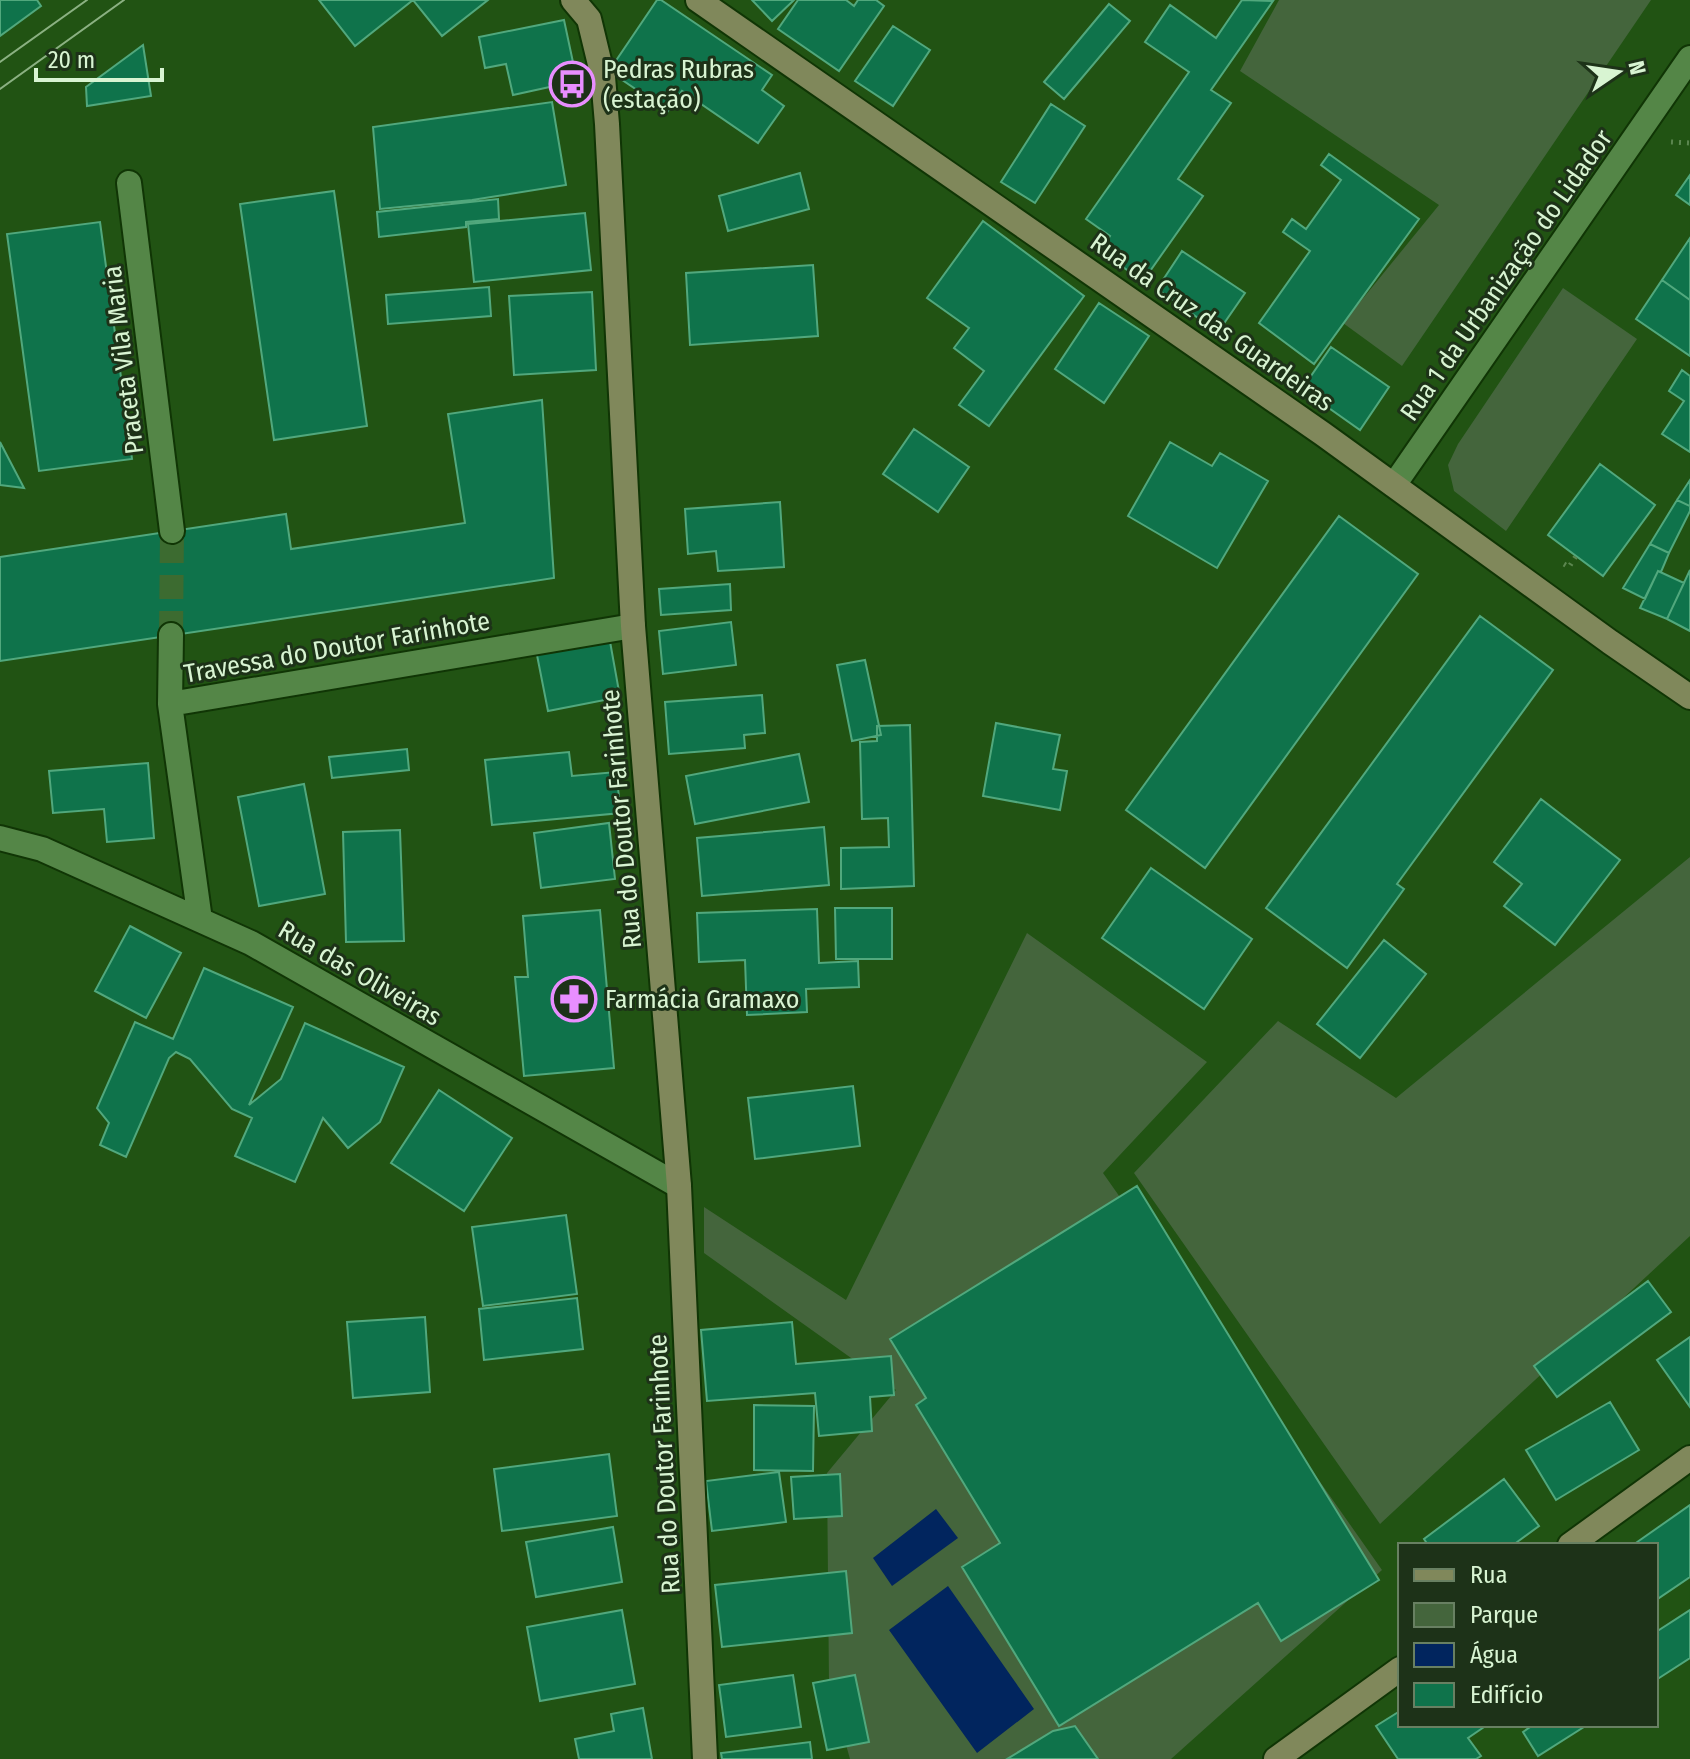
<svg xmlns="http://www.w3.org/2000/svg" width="1690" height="1759" viewBox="0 0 1690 1759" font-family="'Fira Sans Condensed',sans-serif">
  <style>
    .green { fill: #44653c }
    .water { fill: #01255e }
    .building { fill: #0f734b; stroke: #51a87d; stroke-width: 2 }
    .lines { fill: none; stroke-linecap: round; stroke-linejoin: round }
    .street-tunnel { stroke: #3c6b30; stroke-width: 24; stroke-dasharray: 24 12; stroke-linecap: butt }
    .street-casing { stroke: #103505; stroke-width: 28 }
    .secondary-casing { stroke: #103505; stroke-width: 28 }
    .path { stroke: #5b864f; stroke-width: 5; stroke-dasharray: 2 6; stroke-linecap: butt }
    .street { stroke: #548647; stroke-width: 24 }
    .secondary { stroke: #80885b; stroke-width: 24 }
    .tram { stroke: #8bb182; stroke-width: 2 }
    .labels { text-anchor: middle; stroke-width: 6; stroke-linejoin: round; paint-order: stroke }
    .poi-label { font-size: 26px; fill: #d8f4d2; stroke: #1d3218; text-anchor: start }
    .street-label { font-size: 26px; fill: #d8f4d2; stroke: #1d3218 }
  </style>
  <rect width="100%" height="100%" fill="#215313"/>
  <path class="green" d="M1279,0H1651L1402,366L1343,323L1439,205L1240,71Z
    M1563,288L1637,339L1506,531L1454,491L1448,465L1458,444Z
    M1690,857V1236L1380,1524L1134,1173L1278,1021L1396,1098Z
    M1027,933L1207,1062L1103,1173L1382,1570L1171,1759H850L829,1684L827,1473L896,1390L704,1253V1207L846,1300Z"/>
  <path class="water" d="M936,1509L958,1538L892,1586L873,1558Z
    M948,1586L1034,1709L977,1753L889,1630Z"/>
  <path class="building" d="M0,0H37L41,6L0,36Z
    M319,0H413L355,46Z
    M413,0H488L442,36Z
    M657,0H661L772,75L762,90L784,106L758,143L682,91L668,111L609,71Z
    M752,0H794L772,21Z
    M798,0H846L854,6L858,0H876L884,6L839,71L778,29Z
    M1242,0L1273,1L1211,90L1231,103L1178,179L1203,196L1143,281L1100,251L1110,236L1086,219L1189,72L1145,42L1170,5L1216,38Z
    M1109,4L1130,21L1064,99L1044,82Z
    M564,20L577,81L513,95L506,64L485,68L479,37Z
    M893,26L930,50L893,106L855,81Z
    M143,45L151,96L87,106L86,87Z
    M552,102L566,185L472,200L380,209L373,127Z
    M1051,104L1085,126L1035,203L1001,182Z
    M1329,154L1419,219L1314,364L1259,323L1310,251L1283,232L1292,219L1306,229L1341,180L1321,165Z
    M800,173L809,209L728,231L719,196Z
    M1690,175V205L1676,195Z
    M334,191L367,426L274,440L240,204Z
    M498,199L499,219L466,222V227L379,237L377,212Z
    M585,213L591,270L474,282L468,224Z
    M983,221L1084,296L989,426L959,405L984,371L954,348L969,328L927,298Z
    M100,222L132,459L39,471L7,234Z
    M1690,238V300L1662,280Z
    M1182,251L1245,293L1218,332L1157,289Z
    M813,265L818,336L690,345L686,273Z
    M1662,280L1690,300V356L1636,319Z
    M489,287L491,316L388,324L386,295Z
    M592,292L596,370L514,375L509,296Z
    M1099,303L1149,336L1104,403L1055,369Z
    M1331,347L1389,387L1360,430L1302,389Z
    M1682,370L1690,376V452L1662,434L1684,401L1669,391Z
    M542,400L554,578L0,661V557L286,514L291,549L465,523L448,414Z
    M914,429L969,467L938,512L883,474Z
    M0,442L24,488L0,485Z
    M1170,442L1212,466L1220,453L1268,481L1217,568L1128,516Z
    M1600,464L1655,505L1603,576L1548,535Z
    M1690,480V506L1677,500Z
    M1677,500L1690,506V511L1669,553L1650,544Z
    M780,502L784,567L718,571L716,551L688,554L685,509Z
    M1339,516L1418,574L1205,868L1126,810Z
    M1650,544L1669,553L1661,572L1658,571L1645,599L1623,588Z
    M1690,570V631L1667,619Z
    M1658,571L1684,583L1667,619L1640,608Z
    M730,584L731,610L661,615L659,589Z
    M1480,616L1553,670L1397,884L1404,889L1347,968L1266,908Z
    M731,622L736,665L663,674L659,631Z
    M609,636L620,697L548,711L536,650Z
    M865,660L881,735L852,741L837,665Z
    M762,695L765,733L744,735L745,748L669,754L665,702Z
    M996,723L1060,735L1053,769L1067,771L1060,810L983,796Z
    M910,725L914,886L841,889V848L889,847L888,818L862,819L860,742L877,741V726Z
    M407,749L409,770L332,778L329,757Z
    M569,752L572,776L616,772L621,813L492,825L485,760Z
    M799,754L809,802L695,824L686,776Z
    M148,763L154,838L107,842L104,809L53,813L49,771Z
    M304,784L325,894L259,906L238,797Z
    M1541,799L1620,860L1555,945L1504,906L1522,884L1494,862Z
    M609,823L615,879L541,888L534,833Z
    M824,827L829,885L702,896L697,838Z
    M400,830L404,941L346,942L343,832Z
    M1151,868L1252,939L1204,1009L1102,938Z
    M835,908H892V959H836Z
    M817,909L819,963L858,961L859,987L806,989L807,1012L747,1015L745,960L699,962L697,913Z
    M600,910L614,1068L524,1076L515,977H528L523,916Z
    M130,926L181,953L146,1018L95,991Z
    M1384,940L1426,974L1360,1058L1317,1024Z
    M204,968L293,1007L249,1105L281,1079L305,1023L404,1067L380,1122L348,1148L323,1118L295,1182L235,1156L252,1118L232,1109L190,1059L176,1052L169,1058L126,1157L100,1145L109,1123L97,1108L135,1022L173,1039Z
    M853,1086L860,1146L755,1159L748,1098Z
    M439,1090L512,1138L464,1211L391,1163Z
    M1137,1186L1379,1580L1281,1641L1258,1603L1059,1726L962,1567L1000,1543L916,1405L926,1398L890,1339Z
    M566,1215L577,1294L483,1306L472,1227Z
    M1648,1281L1671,1312L1557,1397L1534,1366Z
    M577,1298L583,1349L484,1360L479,1309Z
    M425,1317L430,1392L353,1398L347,1322Z
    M792,1322L796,1364L891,1356L894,1395L870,1397L872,1431L819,1436L815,1393L707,1401L701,1330Z
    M1690,1337V1407L1657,1360Z
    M1610,1402L1639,1450L1556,1500L1526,1450Z
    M754,1405L814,1406L813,1471L754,1470Z
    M609,1454L617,1516L502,1531L494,1469Z
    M779,1472L786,1522L712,1531L706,1481Z
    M840,1474L842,1516L794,1519L791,1477Z
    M1504,1479L1539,1526L1513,1545H1428L1424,1539Z
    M1690,1505V1577L1656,1600V1545H1633Z
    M613,1527L622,1582L536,1597L526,1542Z
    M846,1571L852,1633L722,1647L715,1585Z
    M622,1610L635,1684L540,1701L527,1627Z
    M1690,1610V1658L1656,1680V1632Z
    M793,1675L801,1727L726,1737L719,1685Z
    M855,1675L869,1742L827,1750L813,1683Z
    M643,1708L652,1759H579L575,1739L614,1731L611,1714Z
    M1400,1711V1725H1487L1468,1738L1481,1756L1476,1759H1398L1376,1726Z
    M1533,1725H1587L1538,1756L1523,1732Z
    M1075,1726L1098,1759H1007L1053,1731Z
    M810,1742L812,1759H722L721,1753Z"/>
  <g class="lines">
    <path class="street-tunnel" d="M171,635L172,531"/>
    <g class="street-casing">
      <path id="street" d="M129,183L172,531
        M1394,485L1690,58
        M171,635L170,704L200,920
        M170,704L633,626
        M0,838L42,849L251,943L679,1186"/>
    </g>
    <g class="secondary-casing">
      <path id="secondary" d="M573,0L589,19L603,77L607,124L633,626L679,1186L705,1759
        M698,0L1323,434L1610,642L1690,697
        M1570,1545L1690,1458
        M1276,1759L1400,1669"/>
    </g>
    <path class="path" d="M1671,142L1690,143
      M1564,564L1569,567L1576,556"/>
    <use href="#street" class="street"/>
    <use href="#secondary" class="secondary"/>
    <path class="tram" d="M0,62L87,0
      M0,89L124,0"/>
  </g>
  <defs>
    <g id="bus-ring" transform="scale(2.3)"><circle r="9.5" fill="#1d3218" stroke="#e88eff" stroke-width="1.5"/><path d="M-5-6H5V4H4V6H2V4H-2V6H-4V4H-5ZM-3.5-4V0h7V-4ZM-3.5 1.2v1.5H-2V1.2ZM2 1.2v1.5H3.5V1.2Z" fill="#e88eff"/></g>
    <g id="pharmacy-ring" transform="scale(2.3)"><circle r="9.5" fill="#1d3218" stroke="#e88eff" stroke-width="1.5"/><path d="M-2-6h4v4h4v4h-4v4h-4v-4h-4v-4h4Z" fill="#e88eff"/></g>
  </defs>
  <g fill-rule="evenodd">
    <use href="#bus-ring" x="572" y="84"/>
    <use href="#pharmacy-ring" x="574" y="999"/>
  </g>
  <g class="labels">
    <g class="poi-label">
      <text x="603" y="78">Pedras Rubras<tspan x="603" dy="30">(estação)</tspan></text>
      <text x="605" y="1008">Farmácia Gramaxo</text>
    </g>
    <g class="street-label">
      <text transform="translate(1506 275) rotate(-55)" y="9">Rua 1 da Urbanização do Lidador</text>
      <text transform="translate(1212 322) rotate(35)" y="9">Rua da Cruz das Guardeiras</text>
      <text transform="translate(123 360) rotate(-97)" y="9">Praceta Vila Maria</text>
      <text transform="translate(337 647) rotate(-10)" y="9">Travessa do Doutor Farinhote</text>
      <text transform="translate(621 819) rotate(-95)" y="9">Rua do Doutor Farinhote</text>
      <text transform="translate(360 973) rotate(30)" y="9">Rua das Oliveiras</text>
      <text transform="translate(664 1464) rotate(-93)" y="9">Rua do Doutor Farinhote</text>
    </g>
  </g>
  <rect x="1398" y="1543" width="260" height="184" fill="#1d3218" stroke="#688062" stroke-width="2"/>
  <rect x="1414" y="1569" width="40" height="12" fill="#80885b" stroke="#688062" stroke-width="2"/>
  <text x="1470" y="1583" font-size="24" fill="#d8f4d2">Rua</text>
  <rect x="1414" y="1603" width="40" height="24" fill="#44653c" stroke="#688062" stroke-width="2"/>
  <text x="1470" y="1623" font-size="24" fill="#d8f4d2">Parque</text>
  <rect x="1414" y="1643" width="40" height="24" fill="#01255e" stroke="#688062" stroke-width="2"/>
  <text x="1470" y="1663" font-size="24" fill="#d8f4d2">Água</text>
  <rect x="1414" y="1683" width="40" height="24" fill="#0f734b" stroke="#688062" stroke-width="2"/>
  <text x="1470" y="1703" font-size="24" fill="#d8f4d2">Edifício</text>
  <g transform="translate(1618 72) rotate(77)" stroke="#1d3218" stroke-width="6" paint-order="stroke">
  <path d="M0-6L14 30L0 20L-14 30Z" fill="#d8f4d2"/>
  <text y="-12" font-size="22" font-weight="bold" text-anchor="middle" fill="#d8f4d2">N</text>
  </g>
  <path d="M36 68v12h126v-12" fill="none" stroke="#d8f4d2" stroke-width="4"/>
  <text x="48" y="68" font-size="24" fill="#d8f4d2" stroke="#1d3218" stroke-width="6" paint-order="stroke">20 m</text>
</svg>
